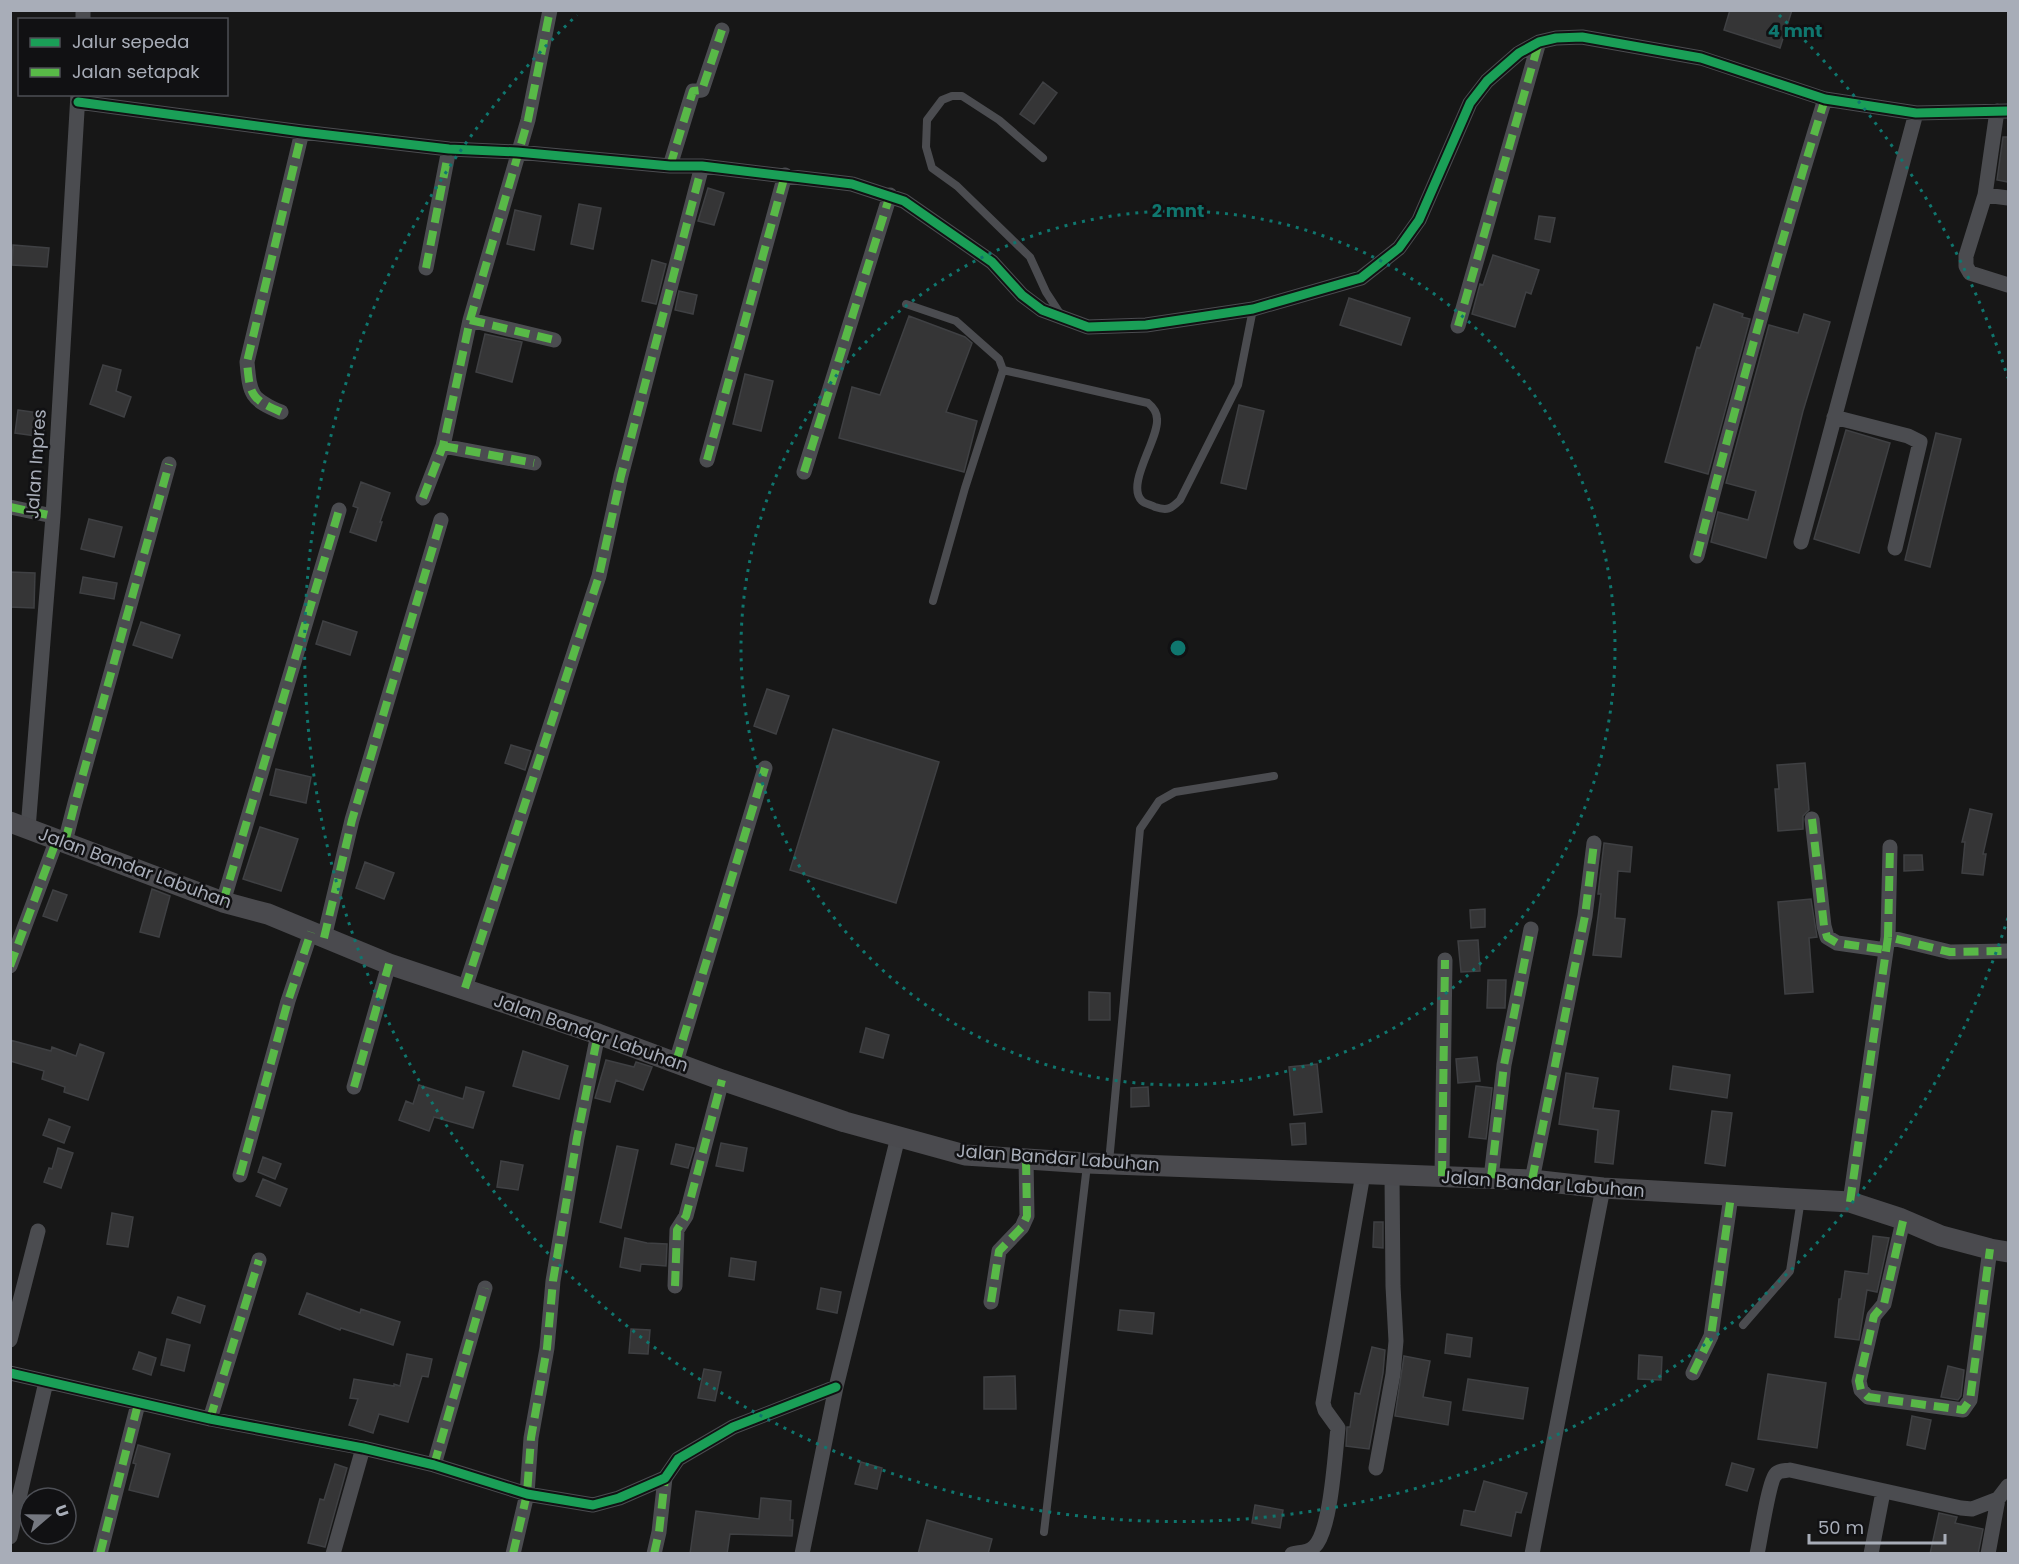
<svg xmlns="http://www.w3.org/2000/svg" width="2019" height="1564" viewBox="0 0 2019 1564" font-family="Poppins,sans-serif">
  <style>
    .building { fill: #353536; stroke: #3f4043; stroke-width: 1.5 }
    .lines { fill: none; stroke-linecap: round; stroke-linejoin: round }
    .lane { stroke: #4b4c50; stroke-width: 8 }
    .street { stroke: #4b4c50; stroke-width: 15 }
    .secondary { stroke: #4a4a4e; stroke-width: 21 }
    .quiet { stroke: #58b947; stroke-width: 8; stroke-dasharray: 15 8; stroke-linecap: butt }
    .cycleway-casing { stroke: #111113; stroke-width: 13 }
    .cycleway { stroke: #1a9f57; stroke-width: 9 }
    .ring { fill: none; stroke: #0f766e; stroke-width: 3; stroke-dasharray: 3 6 }
    .labels { text-anchor: middle; stroke-width: 5; stroke-linejoin: round; paint-order: stroke }
    .street-label { font-size: 18px; fill: #a8adb8; stroke: #111113 }
    .centre { fill: #0f766e; stroke: #111113; stroke-width: 3 }
    .ring-label { font-size: 18px; text-anchor: middle; font-weight: bold; fill: #0f766e; stroke: #111113; stroke-width: 5; stroke-linejoin: round; paint-order: stroke }
  </style>
  <rect width="100%" height="100%" fill="#171717"/>
  <path class="building" d="M1730,10H1792L1780,48L1724,30Z
    M1043,82L1057,93L1034,124L1020,114Z
    M2003,137H2008V182L1997,180Z
    M708,188L724,193L714,225L698,221Z
    M579,204L601,208L593,249L571,244Z
    M515,210L541,216L534,250L507,244Z
    M1539,216L1555,218L1550,242L1535,239Z
    M13,245L49,248L47,267L12,265Z
    M1493,255L1539,270L1531,294L1526,292L1515,327L1472,314L1480,284L1483,285Z
    M652,260L666,264L656,304L642,301Z
    M679,291L697,295L693,314L675,310Z
    M1349,298L1410,318L1401,345L1340,325Z
    M1714,304L1743,314L1742,317L1750,319L1708,474L1665,462L1697,347L1700,348Z
    M1804,314L1830,322L1803,411L1766,558L1711,542L1718,512L1748,520L1756,491L1726,483L1769,325L1798,333Z
    M909,316L965,337L972,343L946,412L977,421L964,472L839,438L852,387L880,395Z
    M485,334L522,342L512,382L476,372Z
    M103,365L121,370L116,391L131,397L124,417L90,404Z
    M745,374L773,381L761,431L733,424Z
    M1239,405L1264,411L1246,489L1221,483Z
    M18,410L46,414L43,437L15,433Z
    M1846,430L1890,443L1859,553L1814,539Z
    M1936,433L1961,439L1930,567L1905,560Z
    M361,482L390,493L380,522H382L376,541L350,532L358,508L353,506Z
    M89,519L122,527L114,557L81,549Z
    M10,572L35,573L34,608L10,607Z
    M83,577L117,583L114,599L80,593Z
    M323,621L357,632L350,655L316,644Z
    M141,622L180,635L172,658L133,645Z
    M767,689L789,696L776,734L754,726Z
    M833,729L939,762L896,903L790,870Z
    M511,745L531,751L525,770L505,763Z
    M1805,763L1809,810L1803,816V829L1778,831L1775,789H1779L1777,765Z
    M276,769L311,777L306,803L270,795Z
    M1970,809L1992,814L1983,854H1986L1983,875L1962,873L1965,842H1962Z
    M260,827L298,839L281,891L243,879Z
    M1604,843L1632,847L1630,872L1618,871L1615,918L1625,919L1621,957L1593,955L1601,894H1598Z
    M1904,855H1922L1923,870L1904,871Z
    M365,862L394,873L384,899L356,888Z
    M152,889L170,896L159,937L140,932Z
    M53,890L67,895L57,921L43,916Z
    M1811,899L1817,937L1809,938L1813,992L1785,994L1778,902Z
    M1485,909V927L1471,928L1470,910Z
    M1478,940L1480,971L1461,972L1458,941Z
    M1488,980H1506L1505,1008H1487Z
    M1089,992L1110,993V1020H1089Z
    M866,1028L889,1035L883,1058L860,1052Z
    M10,1040L51,1051L52,1047L76,1056L80,1044L104,1053L88,1100L64,1092L65,1087L42,1079L44,1071L10,1061Z
    M523,1051L568,1066L559,1099L513,1086Z
    M1477,1057L1480,1081L1458,1083L1456,1059Z
    M606,1060L634,1067L636,1062L652,1067L643,1090L616,1080L610,1102L595,1098Z
    M1317,1064L1322,1112L1294,1115L1289,1067Z
    M1673,1066L1730,1075L1727,1098L1670,1089Z
    M1566,1073L1598,1078L1593,1108L1619,1111L1613,1164L1595,1162L1598,1130L1559,1124Z
    M419,1085L463,1099L466,1087L484,1092L473,1128L434,1117L429,1131L399,1120L406,1101L413,1104Z
    M1476,1086L1492,1088L1486,1139L1469,1137Z
    M1148,1087L1149,1106L1131,1107V1088Z
    M1712,1111L1732,1113L1725,1166L1705,1163Z
    M49,1119L70,1127L64,1143L43,1135Z
    M1305,1123L1306,1144L1292,1145L1290,1124Z
    M721,1143L747,1148L743,1171L716,1166Z
    M676,1144L694,1148L688,1168L671,1164Z
    M617,1146L638,1150L621,1228L600,1222Z
    M58,1148L73,1153L61,1188L44,1182L49,1168L52,1169Z
    M263,1157L281,1164L275,1179L258,1172Z
    M501,1161L523,1165L518,1190L497,1187Z
    M263,1179L287,1189L280,1206L256,1196Z
    M112,1213L133,1217L128,1247L107,1244Z
    M1374,1222H1383V1248L1373,1247Z
    M1873,1236L1889,1238L1877,1292L1867,1290L1859,1340L1835,1337L1839,1299H1841L1845,1271L1868,1274Z
    M625,1238L647,1243L667,1244L666,1266L641,1264L640,1271L620,1267Z
    M731,1258L756,1262L754,1280L729,1276Z
    M821,1288L841,1292L837,1313L817,1309Z
    M307,1293L360,1313L361,1309L400,1322L393,1345L341,1328L340,1330L299,1314Z
    M178,1297L205,1306L200,1323L172,1313Z
    M1120,1310L1154,1313L1152,1334L1118,1330Z
    M631,1329L650,1330L648,1354L629,1353Z
    M1447,1334L1472,1338L1470,1357L1445,1353Z
    M167,1339L190,1345L184,1371L161,1365Z
    M1372,1347L1385,1350L1383,1373L1369,1449L1346,1446L1347,1427H1350L1355,1393L1360,1394Z
    M139,1352L156,1358L151,1375L133,1369Z
    M407,1354L432,1359L428,1377L422,1376L408,1422L379,1414L373,1433L349,1425L358,1399L350,1398L354,1379L394,1386V1384L400,1386Z
    M1639,1355L1662,1357L1661,1380L1638,1379Z
    M1404,1356L1430,1361L1423,1397L1451,1402L1448,1425L1395,1416Z
    M1948,1366L1964,1370L1961,1396L1958,1400L1941,1397Z
    M704,1369L721,1372L715,1401L698,1398Z
    M1768,1374L1826,1383L1817,1448L1758,1439Z
    M1015,1376L1016,1409H984V1377Z
    M1468,1379L1528,1388L1523,1419L1463,1410Z
    M1912,1416L1931,1420L1925,1449L1907,1445Z
    M138,1445L170,1454L158,1497L129,1490L136,1464L133,1463Z
    M861,1462L882,1468L877,1489L855,1484Z
    M1732,1463L1754,1469L1747,1491L1726,1485Z
    M335,1464L347,1468L325,1547L308,1543L320,1499L324,1500Z
    M1484,1481L1527,1493L1521,1513L1516,1512L1511,1536L1461,1525L1464,1510L1475,1512Z
    M761,1498L791,1501L790,1520H793L792,1536L730,1534L727,1554H690L696,1511L759,1519Z
    M1255,1505L1283,1510L1280,1528L1252,1523Z
    M1939,1513L1957,1517L1955,1523L1983,1529L1978,1554H1930Z
    M927,1520L992,1539L988,1554H918Z"/>
  <g class="lines">
    <path class="lane" d="M1043,158L999,120L962,96H952L942,100L927,120L926,147L932,168L957,186L1030,257L1046,292L1061,315
      M906,304L956,321L999,359L1003,370L1148,403C1153,407 1157,413 1157,419C1159,439 1125,485 1142,501C1145,504 1152,505 1155,507C1167,511 1171,509 1180,500L1238,385L1253,309
      M933,601L965,488L1003,370
      M1109,1162L1140,829L1159,801L1175,792L1274,776
      M1743,1325L1790,1271L1801,1199
      M1044,1532L1087,1165"/>
    <path class="street" d="M83,20V10
      M78,102L302,132L449,149L517,152L670,166H702L852,184L904,201L992,262L1022,295L1042,310L1088,327L1146,325L1253,309L1361,278L1399,248L1419,220L1470,103L1487,81L1519,53L1539,42L1556,38L1582,37L1701,58L1825,99L1916,113L2008,111
      M1997,111L1985,195L1966,256V266L1970,273L2008,285
      M670,166L693,91L702,90L722,30
      M1985,195L2008,198
      M426,268L449,149
      M470,320L554,340
      M1458,326L1539,42
      M281,412C250,399 250,394 247,362L302,132
      M1834,417L1908,436L1920,442L1895,548
      M443,446L534,463
      M707,460L785,175
      M804,472L890,195
      M423,498L443,446L470,320L528,120L550,10
      M10,507L53,516
      M1801,542L1916,113
      M1697,556C1736,403 1778,250 1825,99
      M1812,819L1824,926L1827,937L1837,943L1886,950
      M28,829L53,516L78,94
      M65,842L75,803L169,464
      M223,902L339,510
      M1888,937L1890,847
      M324,938L352,820L441,520
      M10,966L57,839
      M465,988L599,576L621,476L702,166
      M676,1062L765,768
      M354,1087L389,964
      M240,1175L288,1001L311,932
      M1442,1176L1445,960
      M1491,1178L1504,1065L1531,929
      M1532,1180L1585,916L1594,843
      M1850,1202L1888,937L1950,952L2008,951
      M1903,1221L1884,1304L1874,1316L1859,1381L1861,1390L1868,1397L1963,1410L1970,1400L1990,1249
      M675,1286L677,1230L686,1216L722,1080
      M991,1302L999,1251L1022,1227L1027,1216L1026,1159
      M10,1340L38,1231
      M10,1373L210,1419L363,1448L434,1465L527,1494L593,1505L619,1498L665,1478L678,1459L733,1427L836,1387
      M1693,1373L1711,1336L1731,1196
      M210,1419L259,1260
      M434,1465L485,1288
      M1376,1468L1393,1374L1396,1341L1393,1286L1392,1176
      M10,1537L46,1382
      M100,1554L138,1404
      M333,1554L363,1448
      M513,1554L527,1494L531,1438L547,1348L553,1281L577,1138L598,1034
      M654,1554L659,1532L665,1478
      M802,1554L836,1387L898,1137
      M1292,1554C1300,1552 1308,1553 1314,1547C1331,1532 1335,1453 1338,1428L1325,1410L1323,1403L1363,1174
      M1532,1554L1603,1188
      M1757,1554C1760,1541 1769,1480 1776,1474C1779,1470 1785,1471 1790,1470L1961,1508L1972,1509L1998,1499L2008,1486
      M1871,1554L1883,1492
      M1988,1554L1998,1499"/>
    <path class="secondary" d="M10,822L223,902L268,914L389,964L598,1034L722,1080L845,1122L965,1155L1087,1163L1532,1180L1603,1188L1850,1202L1899,1218L1941,1236L1990,1249L2008,1252"/>
    <path class="quiet" d="M670,166L693,91L702,90L722,30
      M426,268L449,149
      M470,320L554,340
      M1458,326L1539,42
      M281,412C250,399 250,394 247,362L302,132
      M443,446L534,463
      M707,460L785,175
      M804,472L890,195
      M423,498L443,446L470,320L528,120L550,10
      M10,507L53,516
      M1697,556C1736,403 1778,250 1825,99
      M1812,819L1824,926L1827,937L1837,943L1886,950
      M65,842L75,803L169,464
      M223,902L339,510
      M1888,937L1890,847
      M324,938L352,820L441,520
      M10,966L57,839
      M465,988L599,576L621,476L702,166
      M676,1062L765,768
      M354,1087L389,964
      M240,1175L288,1001L311,932
      M1442,1176L1445,960
      M1491,1178L1504,1065L1531,929
      M1532,1180L1585,916L1594,843
      M1850,1202L1888,937L1950,952L2008,951
      M1903,1221L1884,1304L1874,1316L1859,1381L1861,1390L1868,1397L1963,1410L1970,1400L1990,1249
      M675,1286L677,1230L686,1216L722,1080
      M991,1302L999,1251L1022,1227L1027,1216L1026,1159
      M1693,1373L1711,1336L1731,1196
      M210,1419L259,1260
      M434,1465L485,1288
      M100,1554L138,1404
      M513,1554L527,1494L531,1438L547,1348L553,1281L577,1138L598,1034
      M654,1554L659,1532L665,1478"/>
    <g class="cycleway-casing">
      <path id="cycleway" d="M78,102L302,132L449,149L517,152L670,166H702L852,184L904,201L992,262L1022,295L1042,310L1088,327L1146,325L1253,309L1361,278L1399,248L1419,220L1470,103L1487,81L1519,53L1539,42L1556,38L1582,37L1701,58L1825,99L1916,113L2008,111
        M10,1373L210,1419L363,1448L434,1465L527,1494L593,1505L619,1498L665,1478L678,1459L733,1427L836,1387"/>
    </g>
    <use href="#cycleway" class="cycleway"/>
  </g>
  <g class="ring">
    <circle cx="1178" cy="648" r="437"/>
    <path d="M2008 918A873 873 0 1 1 577 15M1779 15A873 873 0 0 1 2008 378"/>
  </g>
  <g class="labels">
    <g class="street-label">
      <text transform="translate(36 464) rotate(-86)" y="6">Jalan Inpres</text>
      <text transform="translate(135 868) rotate(20)" y="6">Jalan Bandar Labuhan</text>
      <text transform="translate(591 1033) rotate(19)" y="6">Jalan Bandar Labuhan</text>
      <text transform="translate(1058 1158) rotate(4)" y="6">Jalan Bandar Labuhan</text>
      <text transform="translate(1543 1184) rotate(4)" y="6">Jalan Bandar Labuhan</text>
    </g>
  </g>
  <circle cx="1178" cy="648" r="9" class="centre"/>
  <g class="ring-label">
    <text x="1795" y="37">4 mnt</text>
    <text x="1178" y="217">2 mnt</text>
  </g>
  <rect width="2019" height="1564" fill="none" stroke="#a8adb8" stroke-width="24"/>
  <rect x="18" y="18" width="210" height="78" fill="#111113" stroke="#4d4f55" stroke-width="1.5"/>
  <rect x="30" y="38" width="30" height="9" fill="#1a9f57" stroke="#4d4f55" stroke-width="1.5"/>
  <text x="72" y="48" font-size="18" fill="#a8adb8">Jalur sepeda</text>
  <rect x="30" y="68" width="30" height="9" fill="#58b947" stroke="#4d4f55" stroke-width="1.5"/>
  <text x="72" y="78" font-size="18" fill="#a8adb8">Jalan setapak</text>
  <g transform="translate(48 1516) rotate(70)"><circle r="28" fill="#111113" stroke="#4d4f55" stroke-width="1.5"/>
  <path d="M0-4.5L10 22L0 15L-10 22Z" fill="#757880"/>
  <text y="-9" font-size="16" font-weight="bold" text-anchor="middle" fill="#a8adb8">U</text>
  </g>
  <path d="M1809 1534v9h136v-9" fill="none" stroke="#a8adb8" stroke-width="3"/>
  <text x="1818" y="1534" font-size="18" fill="#a8adb8" stroke="#111113" stroke-width="4.5" paint-order="stroke">50 m</text>
</svg>
